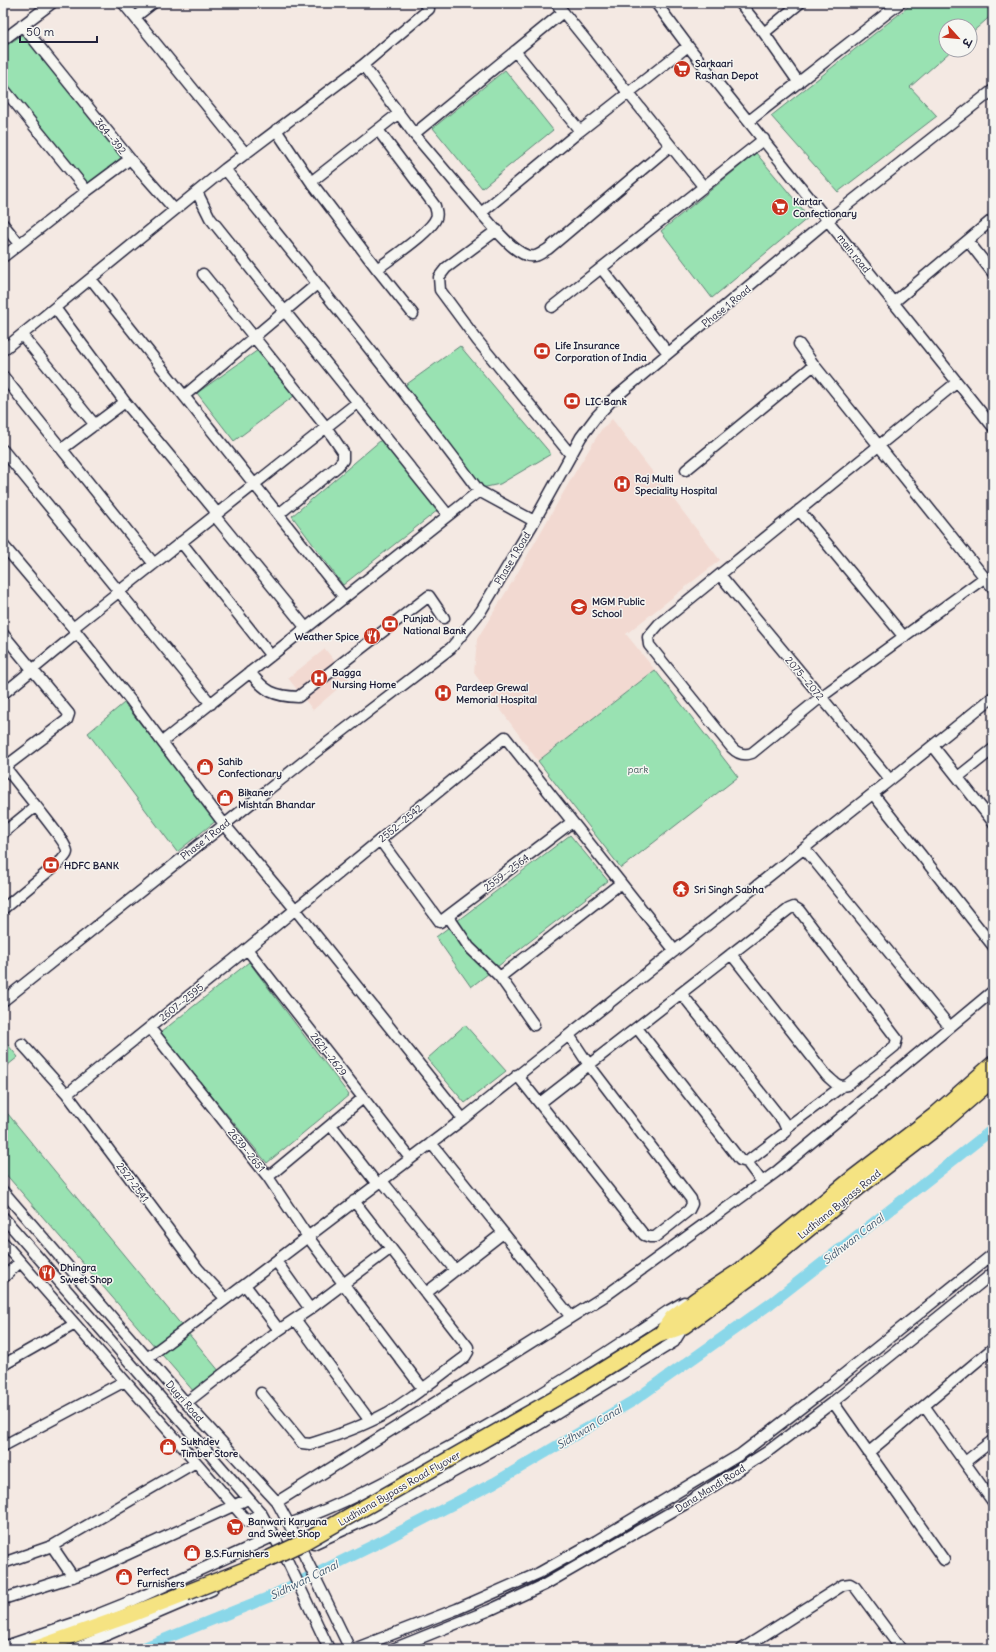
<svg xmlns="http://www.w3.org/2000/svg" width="996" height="1652" viewBox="0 0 996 1652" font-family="Delius,'Playpen Sans Deva',sans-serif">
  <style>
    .built { fill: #f2d9d1 }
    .green { fill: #99e2b2; stroke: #5e8276 }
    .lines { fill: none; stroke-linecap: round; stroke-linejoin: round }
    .canal { stroke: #8ad7e9; stroke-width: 11 }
    .minor-casing { stroke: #22223b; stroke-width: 13 }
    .highway-casing { stroke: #22223b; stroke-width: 18 }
    .minor { stroke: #f6f6f2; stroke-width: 10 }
    .highway { stroke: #f5e382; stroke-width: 15 }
    .highway-bridge-casing { stroke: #22223b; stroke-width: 18; stroke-linecap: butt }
    .highway-bridge { stroke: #f5e382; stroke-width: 15 }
    .labels { text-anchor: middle; stroke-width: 3; stroke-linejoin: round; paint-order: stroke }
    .poi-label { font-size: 10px; font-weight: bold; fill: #22223b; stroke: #f6f6f2; text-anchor: start }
    .street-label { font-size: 10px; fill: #22223b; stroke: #f6f6f2 }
    .park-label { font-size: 10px; fill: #465c5f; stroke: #f6f6f2 }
    .water-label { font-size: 11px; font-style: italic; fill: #41586f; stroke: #f6f6f2 }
  </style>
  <rect width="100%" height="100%" fill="#f4e9e3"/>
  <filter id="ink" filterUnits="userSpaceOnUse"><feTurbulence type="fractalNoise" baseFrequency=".025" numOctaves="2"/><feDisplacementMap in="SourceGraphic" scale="8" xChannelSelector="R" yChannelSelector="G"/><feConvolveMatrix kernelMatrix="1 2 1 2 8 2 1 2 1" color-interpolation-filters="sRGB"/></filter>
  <g filter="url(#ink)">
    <path class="built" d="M612,419L720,560L626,634L655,670L538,761L474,673L477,639L514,579L574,474L601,430Z
      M325,649L349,679L313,710L288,678Z"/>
    <path class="green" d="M913,3H993V14L970,34V26H946V50H952L910,87L937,116L838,192L771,116Z
      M23,34L122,157L87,185L3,82V48Z
      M505,70L553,130L482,188L433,128Z
      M756,153L809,217L712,298L661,231Z
      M460,346L551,454L500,484L477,489L400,389Z
      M258,350L294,396L234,441L197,393Z
      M381,440L438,510L343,585L292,516Z
      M655,670L738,777L621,868L538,761Z
      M124,703L217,820L177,852L88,733Z
      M570,835L608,881L471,987L436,937Z
      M249,962L349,1095L267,1163L160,1033Z
      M465,1025L506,1071L465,1103L427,1059Z
      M3,1039L18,1057L3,1069Z
      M3,1108L220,1372L195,1393L3,1171Z"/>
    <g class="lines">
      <path class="canal" d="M140,1649L269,1597L378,1543L494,1483L633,1401L770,1304L993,1129"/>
      <g class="minor-casing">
        <path id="minor" d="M123,3L246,154
          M556,3L703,186
          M656,3L688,46L993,427
          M740,3L764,33L799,83
          M135,17L153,3
          M764,33L800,3
          M3,40L52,3
          M515,51L580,131
          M363,65L414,134L481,213L580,131L688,46
          M3,88L87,191
          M749,121L900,3
          M276,130L311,182L377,269C390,259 431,232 436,218C438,214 436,211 435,206L378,130
          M414,134L563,12
          M130,159L175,210
          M225,169C311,276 397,381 479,491
          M311,182L399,113
          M197,192L210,218L448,515
          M481,213C492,225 518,260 535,256C540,255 544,251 548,249L670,146
          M3,224L19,244
          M497,230L446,268L439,277L440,290L477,340L571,455
          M968,241L993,273
          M3,257L87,191L130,159L22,25
          M601,268L668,353
          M377,269L413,314
          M203,274L254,337L326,427L343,452V460L338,466L279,514
          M91,279L344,597
          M893,303L993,219
          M552,307L764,139
          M55,308L125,402L62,449
          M22,335L95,425
          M799,344L814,365
          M3,350L225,169L363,65L429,9L424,3
          M3,376L154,564
          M956,383L659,624L648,637L649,645L732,748C738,754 744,756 752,753L821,697L984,578
          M184,396L317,284
          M125,402L217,513
          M3,450L211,704
          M686,470L814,365L993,588
          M799,510L904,637
          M214,515L306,628
          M181,542L271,656
          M3,545L73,628L132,702L224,824L295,909L463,1119L890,780L993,697
          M720,575L890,780
          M73,628L358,402
          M3,634L69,714L67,720L5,767L36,806L3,833
          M250,672C265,692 274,696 298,697L429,596L444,618
          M3,694L77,633
          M162,742L479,491L534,521
          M933,746L993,822
          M958,777L993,749
          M873,794L993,946
          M380,840L440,922L572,822
          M804,848L950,1027
          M3,909L62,860C64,857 67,855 67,852C68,845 41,813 36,806
          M448,916L469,947L500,977L534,1025
          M247,949L410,1158
          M500,977L621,883
          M3,1001L313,754L451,648L481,611L531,527L581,437L596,417L611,401L828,220L993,90
          M150,1028L268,1177L363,1098
          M637,1028L740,1160L747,1162L786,1132V1128L783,1121L681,993
          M22,1044L67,1094L198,1269L226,1299L147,1358
          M517,1075L644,1235L650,1237H655L689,1210L692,1204L691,1199L589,1065L569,1035
          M67,1094L247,949L505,737L675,951
          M540,1103L789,909L794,907L799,910L897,1039L895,1046L847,1085C838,1088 834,1082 827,1076L731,954
          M331,1125L377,1184
          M786,1128L841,1087
          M431,1143L571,1317
          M747,1162L762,1182
          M268,1177L308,1237L423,1389
          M382,1181L455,1270
          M3,1191L186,1403L277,1502L289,1524L350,1649
          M3,1217L261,1513L287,1560L329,1649
          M3,1242L196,1462
          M3,1278L20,1262
          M245,1285L279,1330
          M426,1293L503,1233
          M226,1299L463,1119
          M310,1309L391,1248
          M295,1319L370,1421
          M3,1365L75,1324
          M261,1393L302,1443L310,1444C336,1436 363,1426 387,1413C414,1397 439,1376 465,1357L468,1352V1347L354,1201
          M833,1402L944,1560
          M186,1403L279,1330L310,1309L276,1261
          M925,1407L993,1502
          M3,1446L125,1381
          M869,1452L993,1348
          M965,1462L993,1440
          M277,1502L608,1294L776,1172L993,991
          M289,1524C342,1505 385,1482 434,1455C515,1412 592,1363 668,1311L684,1302
          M313,1544L370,1518L484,1455L530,1430L674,1342L684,1326
          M52,1546L73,1577
          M3,1563L52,1546L196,1462L247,1521L261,1513
          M3,1599L91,1571L248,1499
          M3,1647L89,1618L134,1600L274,1536
          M74,1649L212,1590
          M354,1649L457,1609L539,1573L596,1541L741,1454L823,1391L993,1254
          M393,1649L490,1610L544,1585L685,1504L767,1452L833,1402L993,1273
          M742,1649L843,1585L850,1584L855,1587L901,1649"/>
      </g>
      <g class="highway-casing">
        <path id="highway" d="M661,1334L672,1318L697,1299L741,1270L853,1178L934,1116L993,1064
          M659,1335L684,1326L748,1279L859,1187L941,1124L993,1079
          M34,1649L127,1616L186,1593"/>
      </g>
      <use href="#minor" class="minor"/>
      <use href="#highway" class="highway"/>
      <g class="highway-bridge-casing">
        <path id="highway-bridge" d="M186,1593L244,1570L304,1542L572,1389L657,1336"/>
      </g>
      <use href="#highway-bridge" class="highway-bridge"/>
    </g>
  </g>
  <defs>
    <g id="supermarket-disc" transform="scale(0.9)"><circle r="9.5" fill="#c8321e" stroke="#f6f6f2"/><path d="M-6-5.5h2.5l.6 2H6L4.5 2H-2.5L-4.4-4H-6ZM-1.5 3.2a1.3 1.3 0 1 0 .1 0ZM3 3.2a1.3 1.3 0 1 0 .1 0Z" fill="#fff"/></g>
    <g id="bank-disc" transform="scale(0.9)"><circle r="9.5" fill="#c8321e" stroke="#f6f6f2"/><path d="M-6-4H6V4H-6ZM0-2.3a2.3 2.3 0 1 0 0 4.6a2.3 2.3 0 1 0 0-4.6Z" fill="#fff"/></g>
    <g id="hospital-disc" transform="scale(0.9)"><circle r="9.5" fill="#c8321e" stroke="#f6f6f2"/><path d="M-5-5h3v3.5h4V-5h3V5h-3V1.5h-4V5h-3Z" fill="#fff"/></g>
    <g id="school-disc" transform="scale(0.9)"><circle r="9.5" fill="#c8321e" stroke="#f6f6f2"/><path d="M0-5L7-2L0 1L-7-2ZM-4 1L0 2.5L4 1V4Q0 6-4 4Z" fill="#fff"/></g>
    <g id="restaurant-disc" transform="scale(0.9)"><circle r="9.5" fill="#c8321e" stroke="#f6f6f2"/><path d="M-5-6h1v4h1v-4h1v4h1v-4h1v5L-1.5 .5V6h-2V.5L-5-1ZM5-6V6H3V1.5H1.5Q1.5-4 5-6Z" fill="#fff"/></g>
    <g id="shop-disc" transform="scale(0.9)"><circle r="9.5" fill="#c8321e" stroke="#f6f6f2"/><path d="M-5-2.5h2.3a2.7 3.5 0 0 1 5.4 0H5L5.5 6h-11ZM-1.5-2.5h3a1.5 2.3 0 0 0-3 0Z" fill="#fff"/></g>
    <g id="temple-disc" transform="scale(0.9)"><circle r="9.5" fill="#c8321e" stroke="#f6f6f2"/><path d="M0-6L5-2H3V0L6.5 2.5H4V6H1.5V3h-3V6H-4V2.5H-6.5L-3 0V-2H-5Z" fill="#fff"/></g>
  </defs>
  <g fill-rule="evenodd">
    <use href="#supermarket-disc" x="682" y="69"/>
    <use href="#supermarket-disc" x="780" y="207"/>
    <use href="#bank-disc" x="542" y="351"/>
    <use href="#bank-disc" x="572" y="401"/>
    <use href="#hospital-disc" x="622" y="484"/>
    <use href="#school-disc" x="579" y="607"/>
    <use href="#bank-disc" x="390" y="624"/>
    <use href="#restaurant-disc" x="372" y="636"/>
    <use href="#hospital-disc" x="319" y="678"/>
    <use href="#hospital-disc" x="443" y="693"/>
    <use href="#shop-disc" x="205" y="767"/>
    <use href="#shop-disc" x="225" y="798"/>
    <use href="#bank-disc" x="51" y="865"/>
    <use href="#temple-disc" x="681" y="889"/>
    <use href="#restaurant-disc" x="47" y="1273"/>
    <use href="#shop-disc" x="168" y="1447"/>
    <use href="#supermarket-disc" x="235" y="1527"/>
    <use href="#shop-disc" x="192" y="1553"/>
    <use href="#shop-disc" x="124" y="1577"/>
  </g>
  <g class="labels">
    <g class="poi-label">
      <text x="695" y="67">Sarkaari<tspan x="695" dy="12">Rashan Depot</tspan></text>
      <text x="793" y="205">Kartar<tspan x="793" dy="12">Confectionary</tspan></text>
      <text x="555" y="349">Life Insurance<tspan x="555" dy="12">Corporation of India</tspan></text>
      <text x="585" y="405">LIC Bank</text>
      <text x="635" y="482">Raj Multi<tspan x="635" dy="12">Speciality Hospital</tspan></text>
      <text x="592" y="605">MGM Public<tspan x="592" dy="12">School</tspan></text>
      <text x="403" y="622">Punjab<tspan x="403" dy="12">National Bank</tspan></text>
      <text x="359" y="640" text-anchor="end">Weather Spice</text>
      <text x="332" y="676">Bagga<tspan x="332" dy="12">Nursing Home</tspan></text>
      <text x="456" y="691">Pardeep Grewal<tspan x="456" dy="12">Memorial Hospital</tspan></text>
      <text x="218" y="765">Sahib<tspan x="218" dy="12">Confectionary</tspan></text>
      <text x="238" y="796">Bikaner<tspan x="238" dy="12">Mishtan Bhandar</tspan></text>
      <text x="64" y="869">HDFC BANK</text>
      <text x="694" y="893">Sri Singh Sabha</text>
      <text x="60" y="1271">Dhingra<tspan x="60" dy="12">Sweet Shop</tspan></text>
      <text x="181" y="1445">Sukhdev<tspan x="181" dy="12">Timber Store</tspan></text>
      <text x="248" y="1525">Banwari Karyana<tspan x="248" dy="12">and Sweet Shop</tspan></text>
      <text x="205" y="1557">B.S.Furnishers</text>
      <text x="137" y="1575">Perfect<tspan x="137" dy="12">Furnishers</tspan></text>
    </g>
    <g class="street-label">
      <text transform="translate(111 136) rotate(51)" y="4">364--392</text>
      <text transform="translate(854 253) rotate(52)" y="4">main road</text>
      <text transform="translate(726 306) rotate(-39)" y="4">Phase 1 Road</text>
      <text transform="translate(512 558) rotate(-59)" y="4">Phase 1 Road</text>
      <text transform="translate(805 678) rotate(50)" y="4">2075--2072</text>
      <text transform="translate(400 823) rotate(-39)" y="4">2552--2542</text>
      <text transform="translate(205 839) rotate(-38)" y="4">Phase 1 Road</text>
      <text transform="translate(506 872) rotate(-37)" y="4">2559--2564</text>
      <text transform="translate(181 1002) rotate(-39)" y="4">2607--2595</text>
      <text transform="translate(329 1054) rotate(52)" y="4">2621--2629</text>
      <text transform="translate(247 1150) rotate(51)" y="4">2639--2651</text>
      <text transform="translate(133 1182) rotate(53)" y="4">2527-2541</text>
      <text transform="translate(839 1204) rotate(-39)" y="4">Ludhiana Bypass Road</text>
      <text transform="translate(185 1401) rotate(49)" y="4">Dugri Road</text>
      <text transform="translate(399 1488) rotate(-30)" y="4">Ludhiana Bypass Road Flyover</text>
      <text transform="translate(710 1488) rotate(-32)" y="4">Dana Mandi Road</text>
    </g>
    <g class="park-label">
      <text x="638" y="773">park</text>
    </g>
    <g class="water-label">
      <text transform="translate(853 1239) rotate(-38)" y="4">Sidhwan Canal</text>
      <text transform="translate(589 1427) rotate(-31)" y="4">Sidhwan Canal</text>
      <text transform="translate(304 1580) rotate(-26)" y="4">Sidhwan Canal</text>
    </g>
  </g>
  <rect width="996" height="1652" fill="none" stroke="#f6f6f2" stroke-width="16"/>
  <rect x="8" y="8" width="980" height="1636" fill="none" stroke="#22223b" stroke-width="1.5" filter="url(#ink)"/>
  <g transform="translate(958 38) rotate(117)"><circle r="19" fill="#f6f6f2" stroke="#a1a1a9"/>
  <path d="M0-3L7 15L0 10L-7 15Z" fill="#c8321e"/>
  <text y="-6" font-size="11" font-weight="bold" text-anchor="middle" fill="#22223b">उ</text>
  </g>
  <path d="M20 36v6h77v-6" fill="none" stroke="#22223b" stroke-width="2"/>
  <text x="26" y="36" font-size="12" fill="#22223b" stroke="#f6f6f2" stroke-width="3" paint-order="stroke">50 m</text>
</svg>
